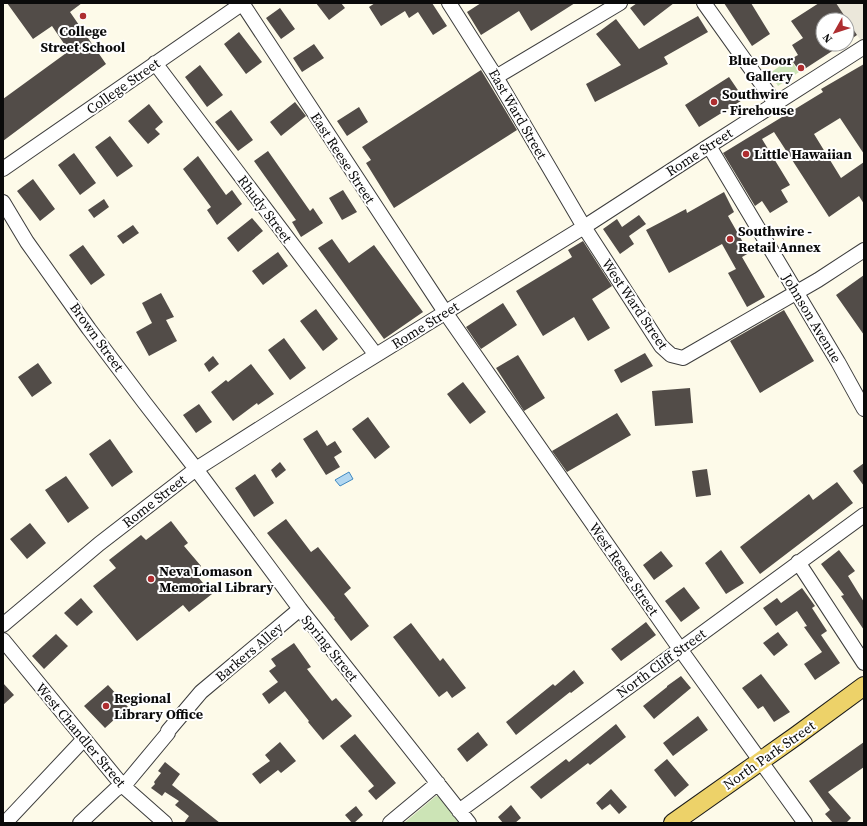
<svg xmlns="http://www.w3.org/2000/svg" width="867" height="826" viewBox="0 0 867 826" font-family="'Source Serif 4',serif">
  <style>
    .green { fill: #cce4b6 }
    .plaza { fill: #ebe7da }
    .water { fill: #b2d7f0; stroke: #3f89c1 }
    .building { fill: #524c48 }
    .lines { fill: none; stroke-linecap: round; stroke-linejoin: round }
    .minor-casing { stroke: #3d3d3d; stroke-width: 16 }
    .major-casing { stroke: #1b1b1b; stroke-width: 20 }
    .minor { stroke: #fff; stroke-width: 14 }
    .major { stroke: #edd269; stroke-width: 18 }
    .poi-dot { fill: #ae2e30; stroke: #fff; stroke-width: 1.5 }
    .labels { text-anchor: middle; stroke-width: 4; stroke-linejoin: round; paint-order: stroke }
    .poi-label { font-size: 14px; font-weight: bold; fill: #0a0a0a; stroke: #fff; text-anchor: start }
    .street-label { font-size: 14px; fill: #0a0a0a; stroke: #fff }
  </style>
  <rect width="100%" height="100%" fill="#fdfae9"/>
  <path class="green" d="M790,59L799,72L778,86L770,73Z
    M436,796L441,797L461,823H404Z"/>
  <path class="plaza" d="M836,3H864V45L857,35Z"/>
  <path class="water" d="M349,472L353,479L340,486L335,480Z"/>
  <path class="building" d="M7,3H82L70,12L106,64L3,141V99L69,51L52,26L33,39Z
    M316,3H341L345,8L329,20Z
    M375,3H432L447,26L433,35L418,12L409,18L405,11L381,26L369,7Z
    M481,3H575L531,31L519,11L481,35L467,12Z
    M637,3H674L644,26L630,8Z
    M724,3H751L770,34L752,46Z
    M819,3H836L857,35L847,42V20H823V44H843L800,72L791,59L798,55L792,45L803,38L791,21Z
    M280,8L295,29L281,39L266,18Z
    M698,16L708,32L664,57L668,64L595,102L586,84L621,65L596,34L616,19L639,49Z
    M239,32L262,62L246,74L224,44Z
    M314,44L324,58L302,72L293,58Z
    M864,64V154L840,118L814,134L841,178L864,162V204L859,196L829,217L774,132L762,139L790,185L781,190L788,202L770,213L762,201L755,206L723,153L823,92L821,89Z
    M200,65L223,95L207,107L185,77Z
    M481,70L517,130L394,208L366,163L371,160L362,147Z
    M729,77L744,99L699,127L685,105Z
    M295,102L306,116L281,136L270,122Z
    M149,104L163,122L155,129L160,134L148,144L128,121Z
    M359,107L368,122L347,136L337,121Z
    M231,110L253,140L238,151L215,122Z
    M110,136L133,166L117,177L95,147Z
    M268,151L310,211L313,208L323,223L301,237L292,222L296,220L254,161Z
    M74,153L96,183L80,195L58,165Z
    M198,156L226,195L232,190L242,204L217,225L207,210L211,207L183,169Z
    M33,179L55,209L40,221L17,191Z
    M343,190L357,212L342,220L329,198Z
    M724,192L734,212L728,216L749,253L742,257L765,297L747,307L728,273L736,269L722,244L669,273L646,230L686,209L687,213Z
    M104,199L109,207L94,218L88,210Z
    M639,215L646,224L629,236L634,244L620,254L603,229L617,219L622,227Z
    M252,218L263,231L238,252L227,238Z
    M133,225L139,233L123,244L117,236Z
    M332,239L349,263L374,245L423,312L384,339L318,248Z
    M583,241L612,286L592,299L610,328L588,341L574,317L543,336L516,291L572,257L568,250Z
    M83,245L105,275L91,285L69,255Z
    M278,252L288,266L263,285L252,271Z
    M864,275V335L836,295Z
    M161,293L174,317L166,320L177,341L149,356L136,332L152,323L142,303Z
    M503,303L517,325L481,349L466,327Z
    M316,309L338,339L323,351L300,321Z
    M784,310L814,361L760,393L730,341Z
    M284,338L306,368L290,380L268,350Z
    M645,353L653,366L621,383L614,370Z
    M518,355L545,398L524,411L496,368Z
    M213,356L219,364L209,372L204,364Z
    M38,363L52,383L32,397L18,377Z
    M251,364L274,394L258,405L257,403L233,421L211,392L226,380L228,382Z
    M463,382L486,412L470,424L447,394Z
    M690,388L693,423L655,426L652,391Z
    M199,404L212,422L196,433L183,415Z
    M617,413L631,435L567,472L552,451Z
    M368,417L390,447L375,459L352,429Z
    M317,430L327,446L335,441L342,452L334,457L340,467L326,475L303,439Z
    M110,439L133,472L112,487L89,454Z
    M280,462L286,470L276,478L271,470Z
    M864,463V486L853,471Z
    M707,469L711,495L696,497L692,471Z
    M255,474L274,503L254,517L235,488Z
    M66,476L89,508L68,523L45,490Z
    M837,482L853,503L760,574L740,547L809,494L813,500Z
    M286,519L311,552L318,547L351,588L344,594L369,626L351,641L334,619L335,618L267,533Z
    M171,521L188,543L184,546L201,566L194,572L212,594L189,612L183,605L137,641L93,586L116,568L109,560L141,535L146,540Z
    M30,523L46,543L27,559L10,539Z
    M721,550L744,583L726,594L705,563Z
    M839,550L855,571L848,576L864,602V630L841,596L844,595L821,564Z
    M661,551L673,566L654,580L643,565Z
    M684,587L700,608L681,622L665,601Z
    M802,588L815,606L812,608L827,631L821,635L840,663L815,680L804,664L822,652L804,627L807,626L797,611L776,626L763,608L777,598L781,603Z
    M81,598L93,612L77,626L64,613Z
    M646,622L656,635L621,661L611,649Z
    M411,623L440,661L443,658L466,688L452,698L447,691L439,697L393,637Z
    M778,632L788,645L774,656L763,643Z
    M56,634L68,646L44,669L32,656Z
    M294,643L311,667L307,669L332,701L336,698L352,716L323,740L308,722L309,721L285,691L269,704L262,694L278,682L269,671L276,666L271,659Z
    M574,670L584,683L571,693L570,692L516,735L506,722L553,684L555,686Z
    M761,674L790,712L774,722L763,706L758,709L742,688Z
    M681,676L691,688L654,719L643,706L667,687V686Z
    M3,683L14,695L3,705Z
    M108,685L128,707L105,728L84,706Z
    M698,716L708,730L673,756L663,743Z
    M616,724L626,737L590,765L588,763L541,799L530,787L566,759L569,762Z
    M478,732L488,745L467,762L457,749Z
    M355,734L396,783L376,800L368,791L374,786L340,746Z
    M280,742L296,761L281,773L278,770L260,784L252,774L270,761L265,755Z
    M864,742V767L828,792L851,818L846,823H833L825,814L830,810L809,781Z
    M667,759L689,785L675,797L654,770Z
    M165,762L180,774L172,785L220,823H184L189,816L175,805L179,801L165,792L162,796L151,788L155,784L154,782L161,773L158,771Z
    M611,789L627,807L619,814L610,804L602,810L596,803Z
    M511,805L521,818L515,823H503L498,817Z
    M356,806L363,815L354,823H352L345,815Z"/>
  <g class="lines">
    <g class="minor-casing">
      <path id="minor" d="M242,3L445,312L680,649L805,823
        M449,3L496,77L584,227L661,346L671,355L683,358L818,280L864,250
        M704,3L776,104
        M155,63L376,355
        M496,77L620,3
        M709,146L838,362L864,409
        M3,169L243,3
        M3,202L27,242L89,329L144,402L196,469L300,609L469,823
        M798,562L864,663
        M3,625L99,544L196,469L347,373L584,227L709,146L864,47
        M3,640L122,785L165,823
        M459,811L864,515
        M5,823L84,739
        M80,823L115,790L128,781L168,733V731L201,692L300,609
        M390,823L438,783"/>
    </g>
    <g class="major-casing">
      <path id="major" d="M673,823L796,736L864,686"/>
    </g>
    <use href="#minor" class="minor"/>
    <use href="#major" class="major"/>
  </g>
  <g class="poi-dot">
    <circle cx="83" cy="16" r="4"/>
    <circle cx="801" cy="68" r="4"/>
    <circle cx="714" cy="102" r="4"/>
    <circle cx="746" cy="154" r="4"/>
    <circle cx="730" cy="239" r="4"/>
    <circle cx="151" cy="579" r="4"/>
    <circle cx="106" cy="706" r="4"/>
  </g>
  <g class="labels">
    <g class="poi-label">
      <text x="83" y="36" text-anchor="middle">College<tspan x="83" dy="16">Street School</tspan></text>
      <text x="793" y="65" text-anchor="end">Blue Door<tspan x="793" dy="16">Gallery</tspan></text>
      <text x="722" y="99">Southwire<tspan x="722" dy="16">- Firehouse</tspan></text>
      <text x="754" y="159">Little Hawaiian</text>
      <text x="738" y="236">Southwire -<tspan x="738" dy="16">Retail Annex</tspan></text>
      <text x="159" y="576">Neva Lomason<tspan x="159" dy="16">Memorial Library</tspan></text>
      <text x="114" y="703">Regional<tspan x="114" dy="16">Library Office</tspan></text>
    </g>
    <g class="street-label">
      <text transform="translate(123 86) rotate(-35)" y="5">College Street</text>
      <text transform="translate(518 114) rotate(60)" y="5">East Ward Street</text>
      <text transform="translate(699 152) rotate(-33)" y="5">Rome Street</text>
      <text transform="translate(343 158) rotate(57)" y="5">East Reese Street</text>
      <text transform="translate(265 209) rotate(53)" y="5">Rhudy Street</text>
      <text transform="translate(635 304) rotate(56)" y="5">West Ward Street</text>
      <text transform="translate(812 318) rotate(59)" y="5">Johnson Avenue</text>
      <text transform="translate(425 325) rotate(-32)" y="5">Rome Street</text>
      <text transform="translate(97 337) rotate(54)" y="5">Brown Street</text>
      <text transform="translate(154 501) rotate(-38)" y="5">Rome Street</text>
      <text transform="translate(624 569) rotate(55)" y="5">West Reese Street</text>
      <text transform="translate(330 648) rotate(51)" y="5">Spring Street</text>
      <text transform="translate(249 652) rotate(-40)" y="5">Barkers Alley</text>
      <text transform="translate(661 663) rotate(-36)" y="5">North Cliff Street</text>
      <text transform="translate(81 735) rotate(50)" y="5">West Chandler Street</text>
      <text transform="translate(769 755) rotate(-35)" y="5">North Park Street</text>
    </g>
  </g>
  <rect width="867" height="826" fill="none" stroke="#0a0a0a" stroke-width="8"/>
  <g transform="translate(835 32) rotate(231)"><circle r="19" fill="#ffffff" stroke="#9d9d9d"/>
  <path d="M0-3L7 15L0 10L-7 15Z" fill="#ae2e30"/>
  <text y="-6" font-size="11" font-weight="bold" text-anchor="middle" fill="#0a0a0a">N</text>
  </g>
</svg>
